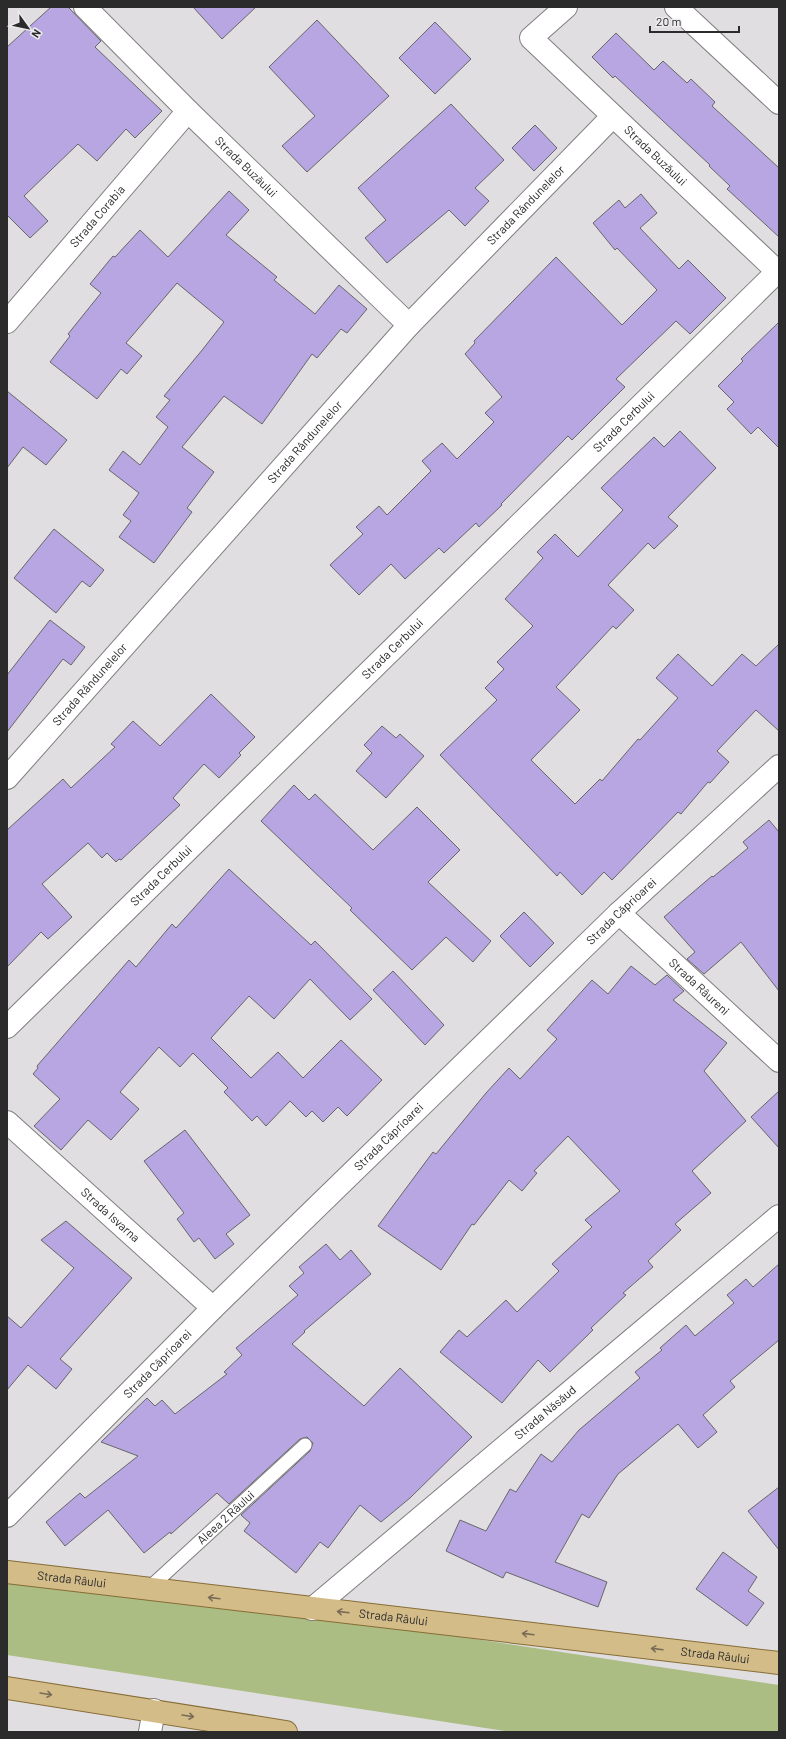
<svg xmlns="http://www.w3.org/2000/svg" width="786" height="1739" viewBox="0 0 786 1739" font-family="Barlow,sans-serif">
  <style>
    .green { fill: #abbd83 }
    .building { fill: #b7a6e1; stroke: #676769 }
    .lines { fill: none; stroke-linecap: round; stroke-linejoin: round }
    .service-casing { stroke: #807e80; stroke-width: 15 }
    .minor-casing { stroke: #807e80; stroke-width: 24 }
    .tertiary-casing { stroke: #807e80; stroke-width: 24 }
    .primary-casing { stroke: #866d36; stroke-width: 24 }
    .service { stroke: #fff; stroke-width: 13 }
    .minor { stroke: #fff; stroke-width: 22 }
    .tertiary { stroke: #fff; stroke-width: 22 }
    .primary { stroke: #d4bc89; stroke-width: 22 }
    .oneway { stroke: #786c56 }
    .labels { text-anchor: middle; stroke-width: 4; stroke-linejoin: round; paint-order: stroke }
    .street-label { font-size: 12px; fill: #2c2b2c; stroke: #edebee }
  </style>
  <rect width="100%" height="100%" fill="#e0dee1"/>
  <path class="green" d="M7,1581L389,1626L779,1685V1732H511L7,1655Z"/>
  <path class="building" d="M51,7H68L101,41L95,47L162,111L135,138L126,129L97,161L78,144L24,196L48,221L30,238L7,215V47Z
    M193,7H256L222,39Z
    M317,20L389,96L307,172L282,146L315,116L269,67Z
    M435,22L471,59L435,94L399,58Z
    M616,33L654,70L663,61L687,83L691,79L715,102L712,106L779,168V237L727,189L730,186L709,166L710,165L615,76L613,78L592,57Z
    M451,104L504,160L475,188L489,201L465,226L449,210L387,263L365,238L386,220L358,188Z
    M535,125L557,148L534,171L512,148Z
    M229,191L249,210L226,235L277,277L274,280L315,314L339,285L367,309L347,333L341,329L317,358L312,354L262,424L224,396L182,447L214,472L187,508L192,512L154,563L119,537L131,521L123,515L139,493L109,470L123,451L140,465L168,427L156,417L170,400L164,396L203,349L224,322L177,283L126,343L142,356L127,374L121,369L97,399L50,362L70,336L68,334L101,293L90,284L113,256L115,257L140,230L168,257Z
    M641,194L657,213L640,228L679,269L688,260L726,298L690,334L676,321L616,379L625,387L572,440L568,436L501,504L502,505L479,527L476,523L444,553L439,548L405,579L391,564L359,595L330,565L363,534L356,527L379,506L387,515L431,471L422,461L442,443L457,459L494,422L485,413L502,397L465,354L475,343L474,341L556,257L622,325L657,290L617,248L615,250L593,223L619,200L625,208Z
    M779,322V448L758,427L751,434L727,409L734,402L718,386L743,361L741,359Z
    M7,391L67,440L46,465L23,447L7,468Z
    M680,431L716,468L668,517L678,526L654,549L648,543L608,585L634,610L616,629L613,626L556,687L580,710L531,760L575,804L600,779L602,781L638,739L640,740L678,698L656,678L678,654L712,686L742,654L756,666L779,644V731L756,710L717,751L729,762L710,783L708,782L681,814L678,812L612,880L604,872L582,895L560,872L557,876L440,755L497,700L485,688L504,669L497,662L533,626L505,599L543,558L537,552L555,534L578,557L623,510L601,488L654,437L664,447Z
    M54,529L104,570L90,587L82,581L56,613L14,578Z
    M50,620L85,647L71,665L63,659L7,732V675Z
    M211,694L255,737L239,753L241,755L219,778L204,764L173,798L180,805L121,860L119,859L116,862L107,853L102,858L88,843L42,884L72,917L48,939L41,932L7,967V830L63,779L71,788L115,747L111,744L133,721L160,746Z
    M382,726L396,738L400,734L424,756L386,798L356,771L372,753L364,745Z
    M294,785L309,800L315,794L373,850L417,807L460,850L428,882L491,941L473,962L446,937L412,970L350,910L352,908L261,821Z
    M769,820L779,832V991L741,942L704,974L687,959L695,952L664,917L712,876L713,877L748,848L743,842Z
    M229,869L311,945L315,941L372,999L350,1020L310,979L274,1019L249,996L211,1038L251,1078L278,1052L303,1078L341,1040L382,1080L347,1116L338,1107L323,1122L312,1111L306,1117L290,1101L266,1126L257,1116L252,1121L224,1092L228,1088L193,1053L180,1067L159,1047L120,1092L139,1109L111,1140L88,1120L61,1150L34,1126L60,1099L33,1074L38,1068L37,1066L129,960L136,967L172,924L176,928Z
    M524,912L554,943L530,967L500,936Z
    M631,966L655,985L667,975L684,991L673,1000L727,1043L704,1071L746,1121L692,1171L711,1193L675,1224L681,1230L648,1261L653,1267L623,1293L626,1295L591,1328L593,1330L550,1372L538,1360L502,1403L440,1352L459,1330L467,1337L506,1300L517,1312L559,1271L552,1264L592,1227L585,1220L620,1191L568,1136L534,1171L537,1173L522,1191L509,1180L474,1225L472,1224L441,1270L378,1226L433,1152L436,1154L486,1093L509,1068L520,1079L557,1039L547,1030L592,980L608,994Z
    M393,971L444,1025L425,1045L373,990Z
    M779,1091V1148L751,1117Z
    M185,1130L250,1215L226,1234L234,1244L215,1259L199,1238L194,1242L177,1219L184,1213L144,1161Z
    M66,1221L132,1278L60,1359L72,1369L56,1389L28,1365L7,1390V1316L21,1328L74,1268L41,1240Z
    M326,1244L340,1260L351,1250L371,1274L304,1331L305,1332L292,1344L364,1406L400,1368L472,1437L410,1498L381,1522L360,1505L328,1548L320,1542L296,1573L244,1531L250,1523L241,1515L310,1451L313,1443L307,1437L300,1439L229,1504L217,1493L171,1534L170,1532L144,1553L108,1510L65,1546L46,1522L80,1493L85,1498L138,1456L101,1442L147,1398L155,1406L162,1400L175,1414L227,1374L224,1372L242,1355L236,1348L298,1295L289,1286L304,1273L299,1267Z
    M779,1264V1340L730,1381L735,1387L703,1415L717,1432L698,1448L678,1424L618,1474L589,1518L582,1514L555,1562L607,1582L598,1607L506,1572L503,1578L446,1551L460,1520L486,1531L510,1489L516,1492L541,1454L552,1462L579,1430L640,1378L635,1372L662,1350L660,1348L686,1325L695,1336L734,1303L727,1295L746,1279L753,1287Z
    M779,1487V1550L748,1511Z
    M723,1552L757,1577L748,1591L764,1603L747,1626L696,1589Z"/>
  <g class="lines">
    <g class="service-casing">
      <g id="service">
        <path id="s1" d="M147,1590L305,1445"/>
      </g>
    </g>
    <g class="minor-casing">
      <g id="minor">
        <path id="s2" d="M85,7L188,111L409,325"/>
        <path id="s3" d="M566,7L531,38L779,273"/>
        <path d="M676,7L779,103"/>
        <path id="s4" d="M7,322L188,111"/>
        <path id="s5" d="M7,778L409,325L613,116"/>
        <path id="s6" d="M619,913L779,1061"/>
        <path id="s7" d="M7,1027L777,272"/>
        <path id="s8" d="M312,1609L779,1216"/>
        <path d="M150,1732L154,1710"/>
      </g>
    </g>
    <g class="tertiary-casing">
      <g id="tertiary">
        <path id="s9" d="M7,1122L213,1308"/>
        <path id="s10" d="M7,1516L213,1308L619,913L779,766"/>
      </g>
    </g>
    <g class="primary-casing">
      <g id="primary">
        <path id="s11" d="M7,1572L779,1663"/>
        <path d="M7,1688L286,1732"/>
      </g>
    </g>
    <use href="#service" class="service"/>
    <use href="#minor" class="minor"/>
    <use href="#tertiary" class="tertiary"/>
    <use href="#primary" class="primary"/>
  </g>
  <defs><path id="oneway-shaft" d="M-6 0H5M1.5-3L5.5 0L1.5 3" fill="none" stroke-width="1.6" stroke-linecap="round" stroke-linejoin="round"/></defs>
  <g class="oneway">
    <use href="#oneway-shaft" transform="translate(214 1598) rotate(-173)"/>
    <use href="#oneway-shaft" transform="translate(343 1612) rotate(-173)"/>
    <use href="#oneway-shaft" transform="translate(528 1634) rotate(-173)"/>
    <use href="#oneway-shaft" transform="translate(657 1649) rotate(-173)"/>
    <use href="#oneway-shaft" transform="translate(46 1694) rotate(9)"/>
    <use href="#oneway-shaft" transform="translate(188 1716) rotate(9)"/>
  </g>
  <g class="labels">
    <g class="street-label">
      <text dy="4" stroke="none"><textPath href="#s3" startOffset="218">Strada Buzăului</textPath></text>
      <text dy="4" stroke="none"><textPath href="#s2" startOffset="227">Strada Buzăului</textPath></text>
      <text dy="4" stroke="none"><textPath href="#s5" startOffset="773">Strada Rândunelelor</textPath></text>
      <text dy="4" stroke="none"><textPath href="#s4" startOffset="139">Strada Corabia</textPath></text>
      <text dy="4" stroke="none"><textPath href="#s7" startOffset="864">Strada Cerbului</textPath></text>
      <text dy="4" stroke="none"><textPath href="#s5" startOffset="449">Strada Rândunelelor</textPath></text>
      <text dy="4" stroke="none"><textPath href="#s7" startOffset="540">Strada Cerbului</textPath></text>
      <text dy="4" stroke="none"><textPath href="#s5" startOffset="125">Strada Rândunelelor</textPath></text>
      <text dy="4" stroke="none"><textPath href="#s7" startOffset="216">Strada Cerbului</textPath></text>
      <text dy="4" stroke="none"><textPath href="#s10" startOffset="862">Strada Căprioarei</textPath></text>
      <text dy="4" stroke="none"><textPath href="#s6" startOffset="109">Strada Râureni</textPath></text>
      <text dy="4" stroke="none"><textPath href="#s10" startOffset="538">Strada Căprioarei</textPath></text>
      <text dy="4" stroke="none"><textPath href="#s9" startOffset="139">Strada Isvarna</textPath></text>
      <text dy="4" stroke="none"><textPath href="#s10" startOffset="214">Strada Căprioarei</textPath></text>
      <text dy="4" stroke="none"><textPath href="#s8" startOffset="305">Strada Năsăud</textPath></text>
      <text dy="4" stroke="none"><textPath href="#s1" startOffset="107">Aleea 2 Râului</textPath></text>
      <text dy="4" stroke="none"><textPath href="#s11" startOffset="65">Strada Râului</textPath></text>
      <text dy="4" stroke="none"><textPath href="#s11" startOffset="389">Strada Râului</textPath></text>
      <text dy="4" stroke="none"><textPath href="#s11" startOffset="713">Strada Râului</textPath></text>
    </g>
  </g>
  <rect width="786" height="1739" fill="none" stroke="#2c2b2c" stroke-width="16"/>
  <g transform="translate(28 28) rotate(123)" stroke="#edebee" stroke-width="3" paint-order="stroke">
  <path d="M0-3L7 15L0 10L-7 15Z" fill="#2c2b2c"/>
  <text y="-6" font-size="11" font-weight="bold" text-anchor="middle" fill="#2c2b2c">N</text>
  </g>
  <path d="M650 26v6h89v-6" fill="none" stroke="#2c2b2c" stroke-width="2"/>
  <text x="656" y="26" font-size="12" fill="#2c2b2c" stroke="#edebee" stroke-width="3" paint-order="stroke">20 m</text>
</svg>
